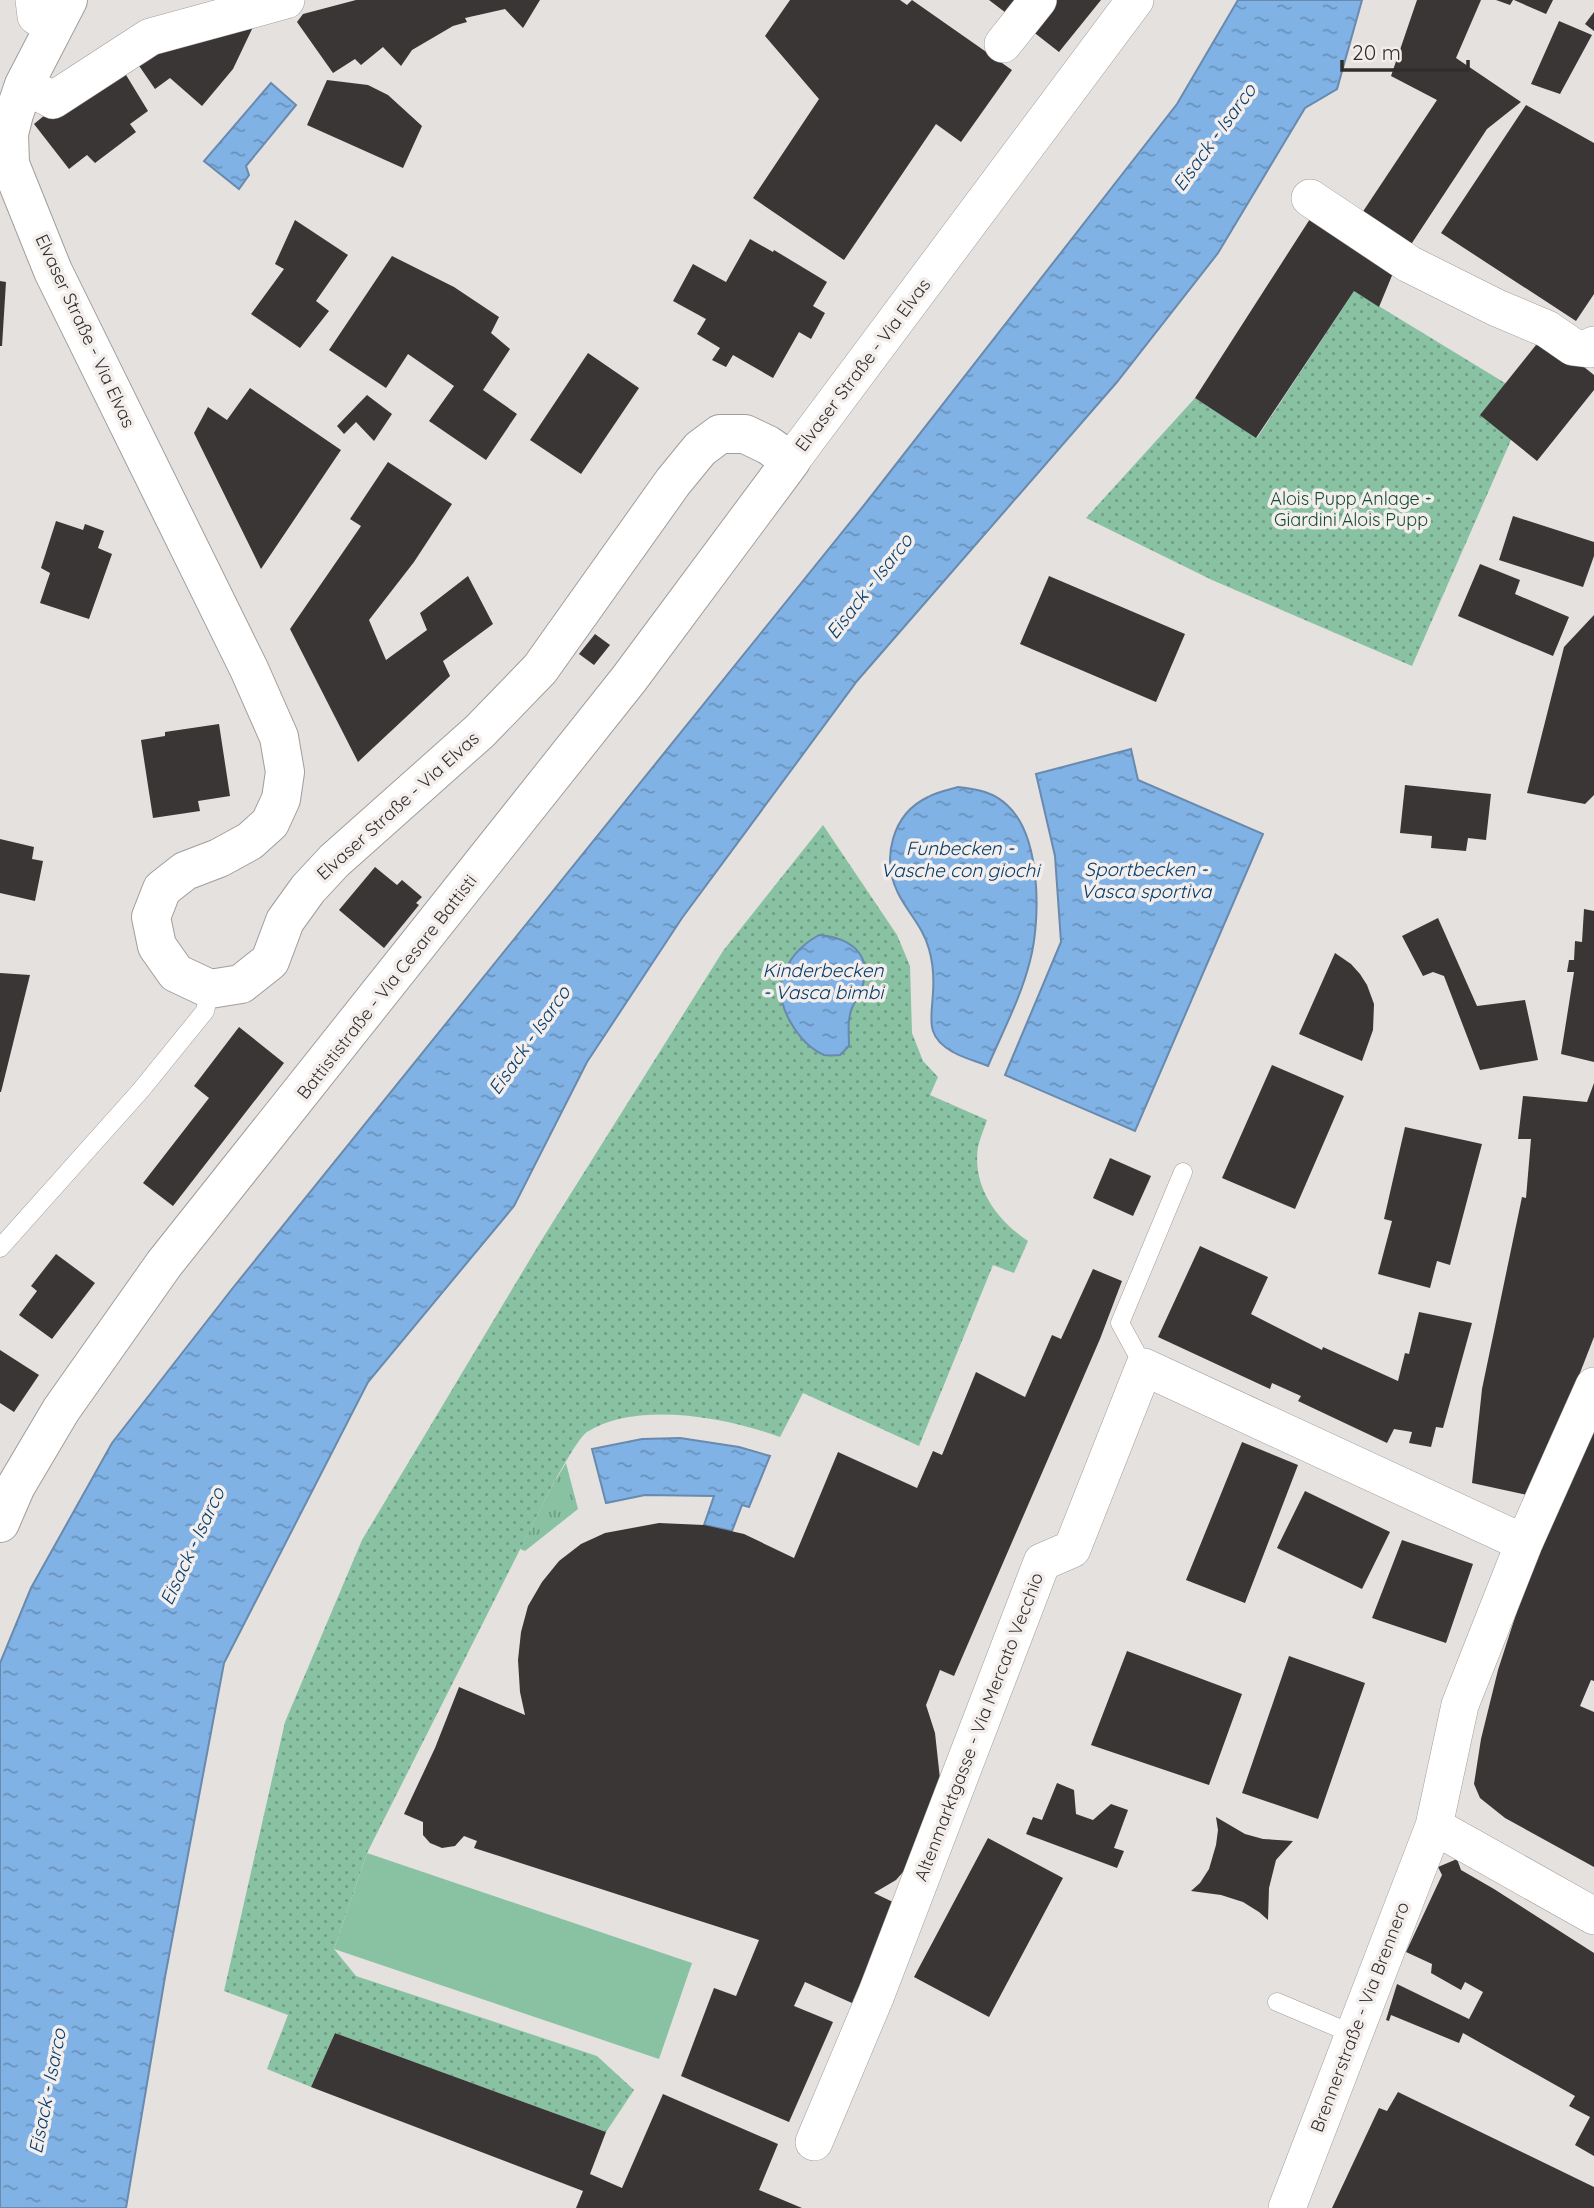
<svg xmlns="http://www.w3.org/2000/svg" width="1594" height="2208" viewBox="0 0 1594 2208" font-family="Quicksand,sans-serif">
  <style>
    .grass { fill: url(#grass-tufts) }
    .park { fill: url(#park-dots); fill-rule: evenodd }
    .pitch { fill: #88c2a3 }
    .water { fill: url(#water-ripples); stroke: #688aae; stroke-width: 2 }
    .building { fill: #3a3635 }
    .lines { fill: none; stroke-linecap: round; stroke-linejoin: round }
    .lane-casing { stroke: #a19d9b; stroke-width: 19 }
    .street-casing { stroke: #a19d9b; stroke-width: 38 }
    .secondary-casing { stroke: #a19d9b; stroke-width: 40 }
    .lane { stroke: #fff; stroke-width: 18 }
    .street { stroke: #fff; stroke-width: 37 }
    .secondary { stroke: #fff; stroke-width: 38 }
    .labels { text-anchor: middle; stroke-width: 7; stroke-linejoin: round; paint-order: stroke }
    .street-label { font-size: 18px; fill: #302e2d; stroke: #f3eeec }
    .park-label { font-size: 18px; fill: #124c33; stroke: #f3eeec }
    .water-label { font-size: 19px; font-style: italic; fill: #033c6b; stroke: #f3eeec }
  </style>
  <defs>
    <pattern id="grass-tufts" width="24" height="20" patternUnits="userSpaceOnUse" patternTransform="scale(1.75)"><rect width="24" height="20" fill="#88c2a3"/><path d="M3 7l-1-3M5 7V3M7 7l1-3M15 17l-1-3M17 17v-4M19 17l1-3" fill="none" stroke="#709e85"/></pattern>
    <pattern id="park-dots" width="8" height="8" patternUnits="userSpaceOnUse" patternTransform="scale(1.75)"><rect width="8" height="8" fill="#88c2a3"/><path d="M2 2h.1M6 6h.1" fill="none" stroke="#709e85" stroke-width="1.8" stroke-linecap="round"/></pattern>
    <pattern id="water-ripples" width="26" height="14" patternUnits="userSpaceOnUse" patternTransform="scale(1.75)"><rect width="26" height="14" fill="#80b2e5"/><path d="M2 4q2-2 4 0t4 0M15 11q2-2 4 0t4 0" fill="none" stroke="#6991ba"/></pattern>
  </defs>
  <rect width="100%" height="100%" fill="#e5e1de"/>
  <path class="grass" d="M566,1463L578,1509L525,1551L520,1549L552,1486Z"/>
  <path class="park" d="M1354,291L1505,383L1511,440L1412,666L1212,580L1086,518L1195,398L1257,438Z
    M823,825L897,935L910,966L912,1033L923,1061L938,1077L930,1095L987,1120C984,1129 980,1138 978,1147C972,1187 997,1220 1028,1241L1014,1273L993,1265L919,1446L803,1393L780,1437C729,1418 636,1400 587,1432C578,1438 559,1474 552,1486L367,1853L334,1949L356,1976L597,2056L634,2090L606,2132L335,2033L311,2087L267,2069L288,2015L224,1991L285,1722L362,1540L541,1241L723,951ZM861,955L862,990L852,1008L848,1024L849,1046L840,1055Z"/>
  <path class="pitch" d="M367,1853L692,1963L659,2059L334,1949Z"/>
  <path class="water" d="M1238,0H1362L1337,89L1305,108L1218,253L1117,382L857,681L682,918L587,1062L514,1206L368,1382L224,1663L165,1977L126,2208H0V1663L31,1588L112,1443L232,1289L865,504L1177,104Z
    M271,83L296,105L246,166L249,175L239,189L204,161Z
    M1131,749L1138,780L1263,834L1135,1131L1005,1075L1061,942L1055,856L1036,774Z
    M958,787C977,789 994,792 1008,806C1041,837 1041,919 1030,961C1021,997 1003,1031 988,1066C976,1061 963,1058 953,1052C924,1036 932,1018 933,992C934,978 933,963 929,949C923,927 908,913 898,893C881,859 892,814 928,797C937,792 948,790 958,787Z
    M819,935C851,938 873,954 862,988C860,995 855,1001 852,1008C847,1020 849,1033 849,1046L840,1055C835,1055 829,1056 824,1055C799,1044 775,1006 782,979C788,958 801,945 819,935Z
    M680,1438L739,1447L770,1456L749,1507L742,1505L732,1531L704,1525L714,1496L645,1495L606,1503L592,1449L642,1439Z"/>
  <path class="building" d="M356,0H540L523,28L505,9L465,18L467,22L453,26L412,50L401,66L383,47L361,65L355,59L333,73L297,22L303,14Z
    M790,0H900L907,5L912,0L1012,70L961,142L936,124L844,260L753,198L819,99L765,36Z
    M989,0H1023L1010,16Z
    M1049,0H1101L1059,52L1027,27Z
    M1417,0H1481L1456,58L1521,102L1487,129L1410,246L1362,213L1437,100L1391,76Z
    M1496,0H1513L1510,5Z
    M1514,0H1553L1546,14Z
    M1594,12V31L1585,24Z
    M1559,21L1592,35L1560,94L1531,84Z
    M253,27L233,69L202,106L170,78L155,89L133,57Z
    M120,65L148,111L130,124L136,132L95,163L87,155L69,169L34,124L51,110Z
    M327,80L368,85L388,95L422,126L403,168L307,125Z
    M1526,105L1594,143V294L1576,321L1441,233Z
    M1317,208L1398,261L1379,307L1354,291L1256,438L1195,398Z
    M295,220L348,255L316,301L329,311L300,348L251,314L284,269L275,264Z
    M750,239L773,252L774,250L827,282L813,306L825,313L811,339L799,332L773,378L733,355L726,367L712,360L720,348L697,334L706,319L673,301L693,264L726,282Z
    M392,256L454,287L499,317L491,333L510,349L483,390L517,414L486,460L429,421L454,386L408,354L386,388L329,350Z
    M0,281L6,282L2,346H0Z
    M1544,335L1594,375V390L1537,461L1480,415Z
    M588,353L639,388L581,474L530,440Z
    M250,388L341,450L261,569L194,433L208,407L227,420Z
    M367,395L392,414L374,441L356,422L344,434L337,426Z
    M388,462L452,504L414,562L369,620L386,660L427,630L420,613L468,576L493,624L443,661L450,676L358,762L290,629L361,526L350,519Z
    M1513,516L1594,542V556L1583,587L1499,560Z
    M56,521L83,530L85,524L104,531L98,548L112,554L89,619L40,603L50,573L41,568Z
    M1480,564L1520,580L1515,594L1569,617L1553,656L1458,616Z
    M1049,576L1185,634L1156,702L1020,644Z
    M1594,615V795L1585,804L1527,793L1564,647Z
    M595,634L610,645L594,665L579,654Z
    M219,724L230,796L198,801L200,811L153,818L141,740L165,736V732Z
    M1405,785L1491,794L1486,840L1468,838L1466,851L1431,848L1432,836L1400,833Z
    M0,839L34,847L32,859L43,861L35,901L0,893Z
    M375,867L397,885L402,880L422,897L416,903L419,905L384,948L339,910Z
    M1584,909L1594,911V1062L1561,1054L1574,972H1567L1569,960H1574L1575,941L1582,942Z
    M1438,918L1477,1006L1525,1000L1538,1060L1480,1070L1444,976L1433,972L1423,976L1402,936Z
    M1335,953L1351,964L1360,974L1367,985L1374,1004L1373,1030L1362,1061L1299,1034Z
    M0,973L30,975L1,1092H0Z
    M239,1027L284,1063L173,1206L143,1183L209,1098L194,1086Z
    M1272,1065L1344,1096L1295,1209L1222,1178Z
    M1594,1083V1337L1532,1496L1472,1483L1482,1389L1522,1197L1526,1198L1531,1139H1518L1523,1096L1587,1102Z
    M1405,1127L1482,1144L1450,1265L1437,1261L1430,1288L1378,1274L1392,1221L1384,1219Z
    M1110,1158L1151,1176L1133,1216L1093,1198Z
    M1200,1246L1268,1277L1251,1314L1322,1350L1323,1347L1398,1381L1405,1353L1409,1354L1419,1312L1472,1323L1443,1428L1436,1427L1431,1447L1409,1443L1412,1432L1394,1429L1387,1443L1298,1401L1301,1396L1272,1383L1270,1389L1158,1337Z
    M56,1254L95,1283L52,1339L19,1315L37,1291L31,1286Z
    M1093,1269L1122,1281L1100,1339L954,1676L940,1670L926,1705L935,1733L941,1788L911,1863L896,1880L874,1893L895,1903L852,2003L805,1982L794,2006L833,2022L789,2122L681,2076L714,1988L736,1996L759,1940L474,1848L477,1841L464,1836L455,1846L442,1848L430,1843L423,1835V1822L404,1814L435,1748L459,1687L525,1715L520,1692L518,1660L521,1632L528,1606L542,1582L559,1561L581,1544L605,1533L659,1523L704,1525L744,1534L794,1558L838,1452L917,1488L933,1451L942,1455L976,1372L1025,1397L1052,1335L1061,1339Z
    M0,1350L39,1375L14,1412L0,1403Z
    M1594,1430V1681L1591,1680L1580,1706L1594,1712V1867L1505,1818L1480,1798L1474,1784L1481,1739L1498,1670L1528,1577Z
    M1242,1442L1298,1465L1245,1603L1186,1580Z
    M1305,1491L1390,1532L1362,1589L1277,1548Z
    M1402,1540L1473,1564L1446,1643L1372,1618Z
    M1127,1651L1242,1694L1209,1785L1091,1745Z
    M1289,1656L1365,1683L1318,1819L1242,1793Z
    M1057,1783L1074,1790L1076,1814L1093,1820L1111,1804L1128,1810L1114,1848L1124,1851L1117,1868L1026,1834L1033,1817L1042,1820Z
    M1216,1817L1245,1834L1263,1839L1293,1841L1276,1860L1269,1888L1268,1920L1259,1912L1243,1902L1221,1895L1191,1891L1200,1883L1209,1869L1216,1845L1218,1830Z
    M988,1838L1063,1878L989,2017L914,1977Z
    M1457,1859L1461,1870L1494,1889L1594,1953V2156L1575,2145L1590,2117L1569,2106L1575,2096L1463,2033L1459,2043L1391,2015L1389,2021L1386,2020L1397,1984L1469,2019L1483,1992L1465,1982L1461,1990L1431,1973L1432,1964L1406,1952L1442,1875L1438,1867Z
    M335,2033L606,2132L590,2174L622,2188L663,2094L778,2144L759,2190L802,2208H576L583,2191L311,2087Z
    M1398,2092L1594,2187V2208H1332L1379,2108L1387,2111Z"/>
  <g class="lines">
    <g class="lane-casing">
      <path id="lane" d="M0,1248L141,1090L205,1011L210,989
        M1144,1367L1120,1323L1183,1172
        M1277,2002L1353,2034"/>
    </g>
    <g class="street-casing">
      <path id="street" d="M34,0L36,16L53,27
        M1003,44L1038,0
        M24,85L53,100L150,37L286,0
        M1310,198L1409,264L1497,308L1547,329L1573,347L1589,349L1594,345
        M791,461L1135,0
        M1434,1826L1594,1916
        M814,2142L876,1995L1042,1562L1072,1549L1144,1367L1524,1543
        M1287,2208L1434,1826L1460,1705L1524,1543L1594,1386"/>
    </g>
    <g class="secondary-casing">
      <path id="secondary" d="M0,1523L16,1486L61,1410L164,1264L629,679L791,461L768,445L745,434H720L700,449L673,482L540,669L480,731L334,861L308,889L285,921L270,961L241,984L210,989L176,973L157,946L151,917L162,889L185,871L219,858L250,841L270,823L281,799L285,772L279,737L249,669L53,271L10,164L9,134L14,114L24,85L68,0"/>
    </g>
    <use href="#lane" class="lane"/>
    <use href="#street" class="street"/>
    <use href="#secondary" class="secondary"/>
  </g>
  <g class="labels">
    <g class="street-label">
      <text transform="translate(85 331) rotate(65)" y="6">Elvaser Straße - Via Elvas</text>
      <text transform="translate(863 365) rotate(-53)" y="6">Elvaser Straße - Via Elvas</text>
      <text transform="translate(398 806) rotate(-42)" y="6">Elvaser Straße - Via Elvas</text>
      <text transform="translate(387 987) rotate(-52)" y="6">Battististraße - Via Cesare Battisti</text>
      <text transform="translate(979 1727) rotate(-69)" y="6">Altenmarktgasse - Via Mercato Vecchio</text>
      <text transform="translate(1360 2017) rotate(-69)" y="6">Brennerstraße - Via Brennero</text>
    </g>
    <g class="park-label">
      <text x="1351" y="505">Alois Pupp Anlage -<tspan x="1351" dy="21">Giardini Alois Pupp</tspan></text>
    </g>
    <g class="water-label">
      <text transform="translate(1214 137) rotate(-54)" y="7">Eisack - Isarco</text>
      <text transform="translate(869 586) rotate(-52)" y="7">Eisack - Isarco</text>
      <text x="960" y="855">Funbecken -<tspan x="960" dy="22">Vasche con giochi</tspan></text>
      <text x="1146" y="876">Sportbecken -<tspan x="1146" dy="22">Vasca sportiva</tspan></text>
      <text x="823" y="977">Kinderbecken<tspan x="823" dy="22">- Vasca bimbi</tspan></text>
      <text transform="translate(529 1040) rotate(-55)" y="7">Eisack - Isarco</text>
      <text transform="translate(192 1546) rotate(-65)" y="7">Eisack - Isarco</text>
      <text transform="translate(47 2091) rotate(-79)" y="7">Eisack - Isarco</text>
    </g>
  </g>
  <path d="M1342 60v10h126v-10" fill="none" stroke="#302e2d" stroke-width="3.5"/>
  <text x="1352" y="60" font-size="21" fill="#302e2d" stroke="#f3eeec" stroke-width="5" paint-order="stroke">20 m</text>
</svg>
